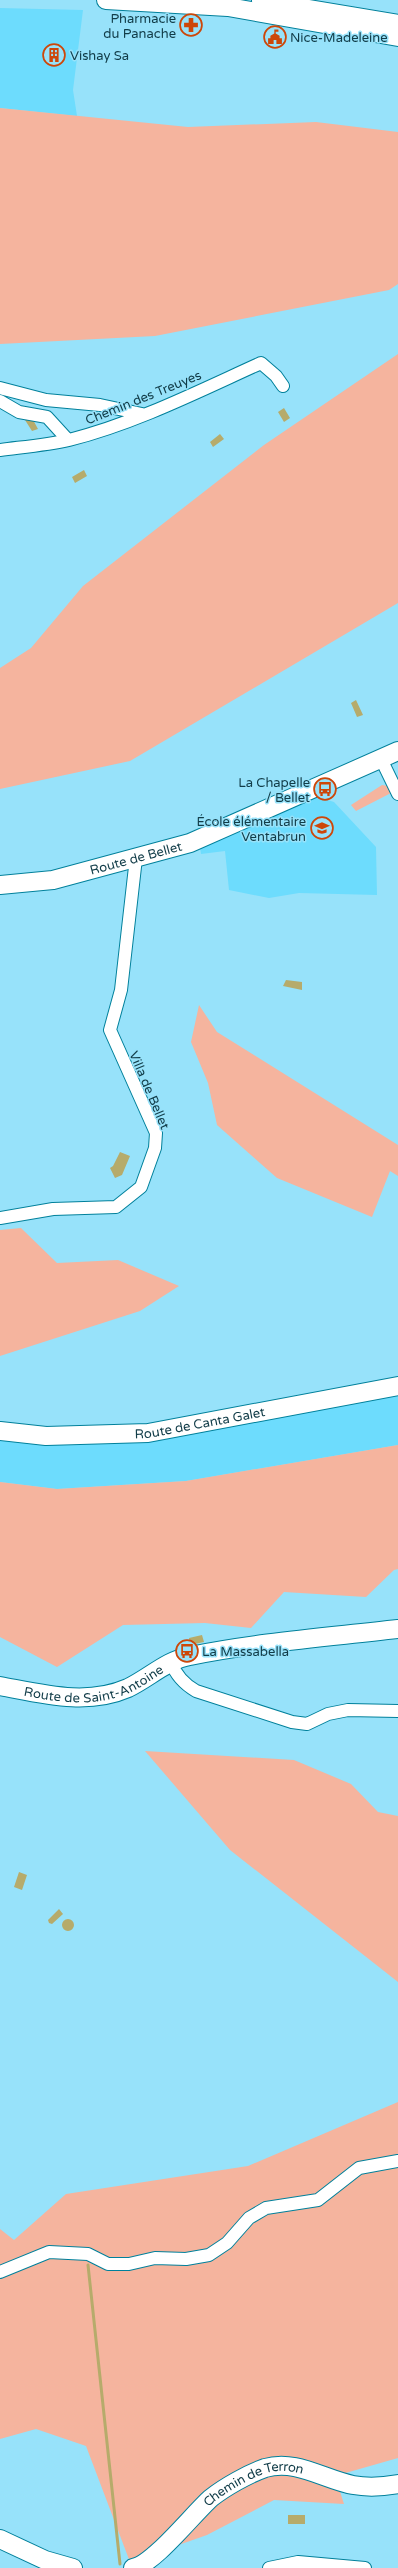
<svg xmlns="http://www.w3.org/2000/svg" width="398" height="2568" viewBox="0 0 398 2568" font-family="'Varela Round',sans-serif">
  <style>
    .built { fill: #6ddcfd }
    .green { fill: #f5b49e }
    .water { fill: #b6ab6b }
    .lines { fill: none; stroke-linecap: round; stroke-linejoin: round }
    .stream { stroke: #b6ab6b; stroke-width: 3 }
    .street-casing { stroke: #00809b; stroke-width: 14 }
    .secondary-casing { stroke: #00809b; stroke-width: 20 }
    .street { stroke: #fff; stroke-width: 12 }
    .secondary { stroke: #fff; stroke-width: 18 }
    .labels { text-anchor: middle; stroke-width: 3; stroke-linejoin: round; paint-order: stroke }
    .poi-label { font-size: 13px; fill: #113c48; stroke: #97e2fa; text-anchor: end }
    .street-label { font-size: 13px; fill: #113c48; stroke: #97e2fa }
  </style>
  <rect width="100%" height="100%" fill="#97e2fa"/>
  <path class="built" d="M0,8L83,10L73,90L77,116L0,108Z
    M311,795L334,802L376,847L377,895L299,893L269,898L229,890L225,851L201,854L200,847Z
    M398,1396V1445L186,1481L57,1489L0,1482V1437L42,1444Z"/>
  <path class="green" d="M0,108L188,127L316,122L398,132V284L389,290L155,336L0,344Z
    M398,354V603L130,761L0,789V668L31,648L83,586L264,445Z
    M382,785L388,786L391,793L356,811L351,805Z
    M199,1005L217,1032L398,1145V1176L390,1171L372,1217L277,1178L217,1125L208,1083L191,1042Z
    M21,1228L57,1263L118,1260L179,1286L140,1311L0,1356V1230Z
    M398,1445V1569L394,1570L366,1597L284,1592L251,1628L205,1623L123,1625L57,1667L0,1637V1482L57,1489L186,1481Z
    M145,1751L294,1760L351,1784L378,1812L398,1816V1982L230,1850Z
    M398,2102V2458L335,2476L344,2504L274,2500L207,2535L130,2562L86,2446L36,2429L0,2439V2229L14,2240L66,2194L248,2166Z"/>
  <path class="water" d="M284,408L290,418L284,422L278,412Z
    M32,418L38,429L32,431L25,420Z
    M220,434L224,439L213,447L210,442Z
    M84,470L87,476L75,483L72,477Z
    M356,700L363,715L357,717L351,703Z
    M286,980L302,982V990L283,986Z
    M120,1152L130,1156L122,1175L115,1178L110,1168L113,1166Z
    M202,1635L204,1642L190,1645L189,1638Z
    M19,1872L27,1875L22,1890L14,1887Z
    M59,1909L63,1914L52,1924L49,1923L48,1920Z
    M62 1925a6 6 0 1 1 12 0a6 6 0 1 1-12 0Z
    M288,2515H305V2524H288Z"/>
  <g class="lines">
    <path class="stream" d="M88,2265L120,2564"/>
    <g class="street-casing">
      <path id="street" d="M0,388L46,400L100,405L142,414
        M0,401L19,412L47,417L68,440
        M0,450C23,447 47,445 69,440C136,423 199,391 261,363L276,376L283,386
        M381,759L398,794
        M0,1218L53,1209L116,1207L141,1187L155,1148L156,1133L110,1030L121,990L136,858
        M171,1662C176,1676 184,1684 196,1691L292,1722L307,1724L328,1714L348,1710L398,1711
        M0,2272L49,2252L88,2254L108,2264H129L155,2258L186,2259L209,2255L227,2243L249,2218L266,2208L318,2200L359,2168L398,2161
        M269,2568L298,2562L365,2568"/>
    </g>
    <g class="secondary-casing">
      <g id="secondary">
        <path d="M106,0L228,7L398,37"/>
        <path d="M261,1L398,24"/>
        <path id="s1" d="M0,885L53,880L190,843L398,751"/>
        <path id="s2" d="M0,1431L46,1436L148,1433L398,1386"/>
        <path id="s3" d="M0,1686C43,1694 87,1706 128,1688C149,1678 167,1660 190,1656C259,1642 329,1637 398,1629"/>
        <path d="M0,2539L45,2560L73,2568"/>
        <path id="s4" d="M133,2568C153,2565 193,2514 211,2498C225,2487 248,2474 265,2468C296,2459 323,2479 353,2485C369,2488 382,2487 398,2484"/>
      </g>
    </g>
    <use href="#street" class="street"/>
    <use href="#secondary" class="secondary"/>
  </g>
  <defs>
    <g id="pharmacy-ring" transform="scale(1.15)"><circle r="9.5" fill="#97e2fa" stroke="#cd4709" stroke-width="1.5"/><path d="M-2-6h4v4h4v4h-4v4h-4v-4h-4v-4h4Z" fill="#cd4709"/></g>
    <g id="civic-ring" transform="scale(1.15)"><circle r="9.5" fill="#97e2fa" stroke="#cd4709" stroke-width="1.5"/><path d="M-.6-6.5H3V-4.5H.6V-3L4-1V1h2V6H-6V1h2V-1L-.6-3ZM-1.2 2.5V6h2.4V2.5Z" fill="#cd4709"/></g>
    <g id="building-ring" transform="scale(1.15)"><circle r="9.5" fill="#97e2fa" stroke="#cd4709" stroke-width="1.5"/><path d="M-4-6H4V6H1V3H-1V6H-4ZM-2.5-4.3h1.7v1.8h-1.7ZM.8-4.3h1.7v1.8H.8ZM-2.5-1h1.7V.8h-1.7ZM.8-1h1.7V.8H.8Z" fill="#cd4709"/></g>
    <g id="bus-ring" transform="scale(1.15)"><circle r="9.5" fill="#97e2fa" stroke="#cd4709" stroke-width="1.5"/><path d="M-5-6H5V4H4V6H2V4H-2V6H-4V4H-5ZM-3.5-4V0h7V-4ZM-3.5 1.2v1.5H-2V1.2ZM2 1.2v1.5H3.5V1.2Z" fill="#cd4709"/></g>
    <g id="school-ring" transform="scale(1.15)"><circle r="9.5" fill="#97e2fa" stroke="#cd4709" stroke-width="1.5"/><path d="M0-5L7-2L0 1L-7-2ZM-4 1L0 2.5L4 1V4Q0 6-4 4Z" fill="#cd4709"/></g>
  </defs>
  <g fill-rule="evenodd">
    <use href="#pharmacy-ring" x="191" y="25"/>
    <use href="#civic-ring" x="275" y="37"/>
    <use href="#building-ring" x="54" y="55"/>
    <use href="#bus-ring" x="325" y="789"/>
    <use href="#school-ring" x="322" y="828"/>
    <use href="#bus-ring" x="187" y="1651"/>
  </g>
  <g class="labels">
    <g class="poi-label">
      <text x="176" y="23">Pharmacie<tspan x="176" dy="15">du Panache</tspan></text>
      <text x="290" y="42" text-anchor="start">Nice-Madeleine</text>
      <text x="70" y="60" text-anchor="start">Vishay Sa</text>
      <text x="310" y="787">La Chapelle<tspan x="310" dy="15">/ Bellet</tspan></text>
      <text x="306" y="826">École élémentaire<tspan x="306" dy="15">Ventabrun</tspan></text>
      <text x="202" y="1656" text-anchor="start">La Massabella</text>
    </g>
    <g class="street-label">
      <text transform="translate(143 397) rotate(-22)" y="5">Chemin des Treuyes</text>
      <text dy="5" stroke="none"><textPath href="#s1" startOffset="139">Route de Bellet</textPath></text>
      <text transform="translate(150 1090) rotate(67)" y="5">Villa de Bellet</text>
      <text dy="5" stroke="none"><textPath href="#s2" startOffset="201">Route de Canta Galet</textPath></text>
      <text dy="5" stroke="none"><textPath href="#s3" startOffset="97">Route de Saint-Antoine</textPath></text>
      <text dy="5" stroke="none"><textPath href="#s4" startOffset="152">Chemin de Terron</textPath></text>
    </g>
  </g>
</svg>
